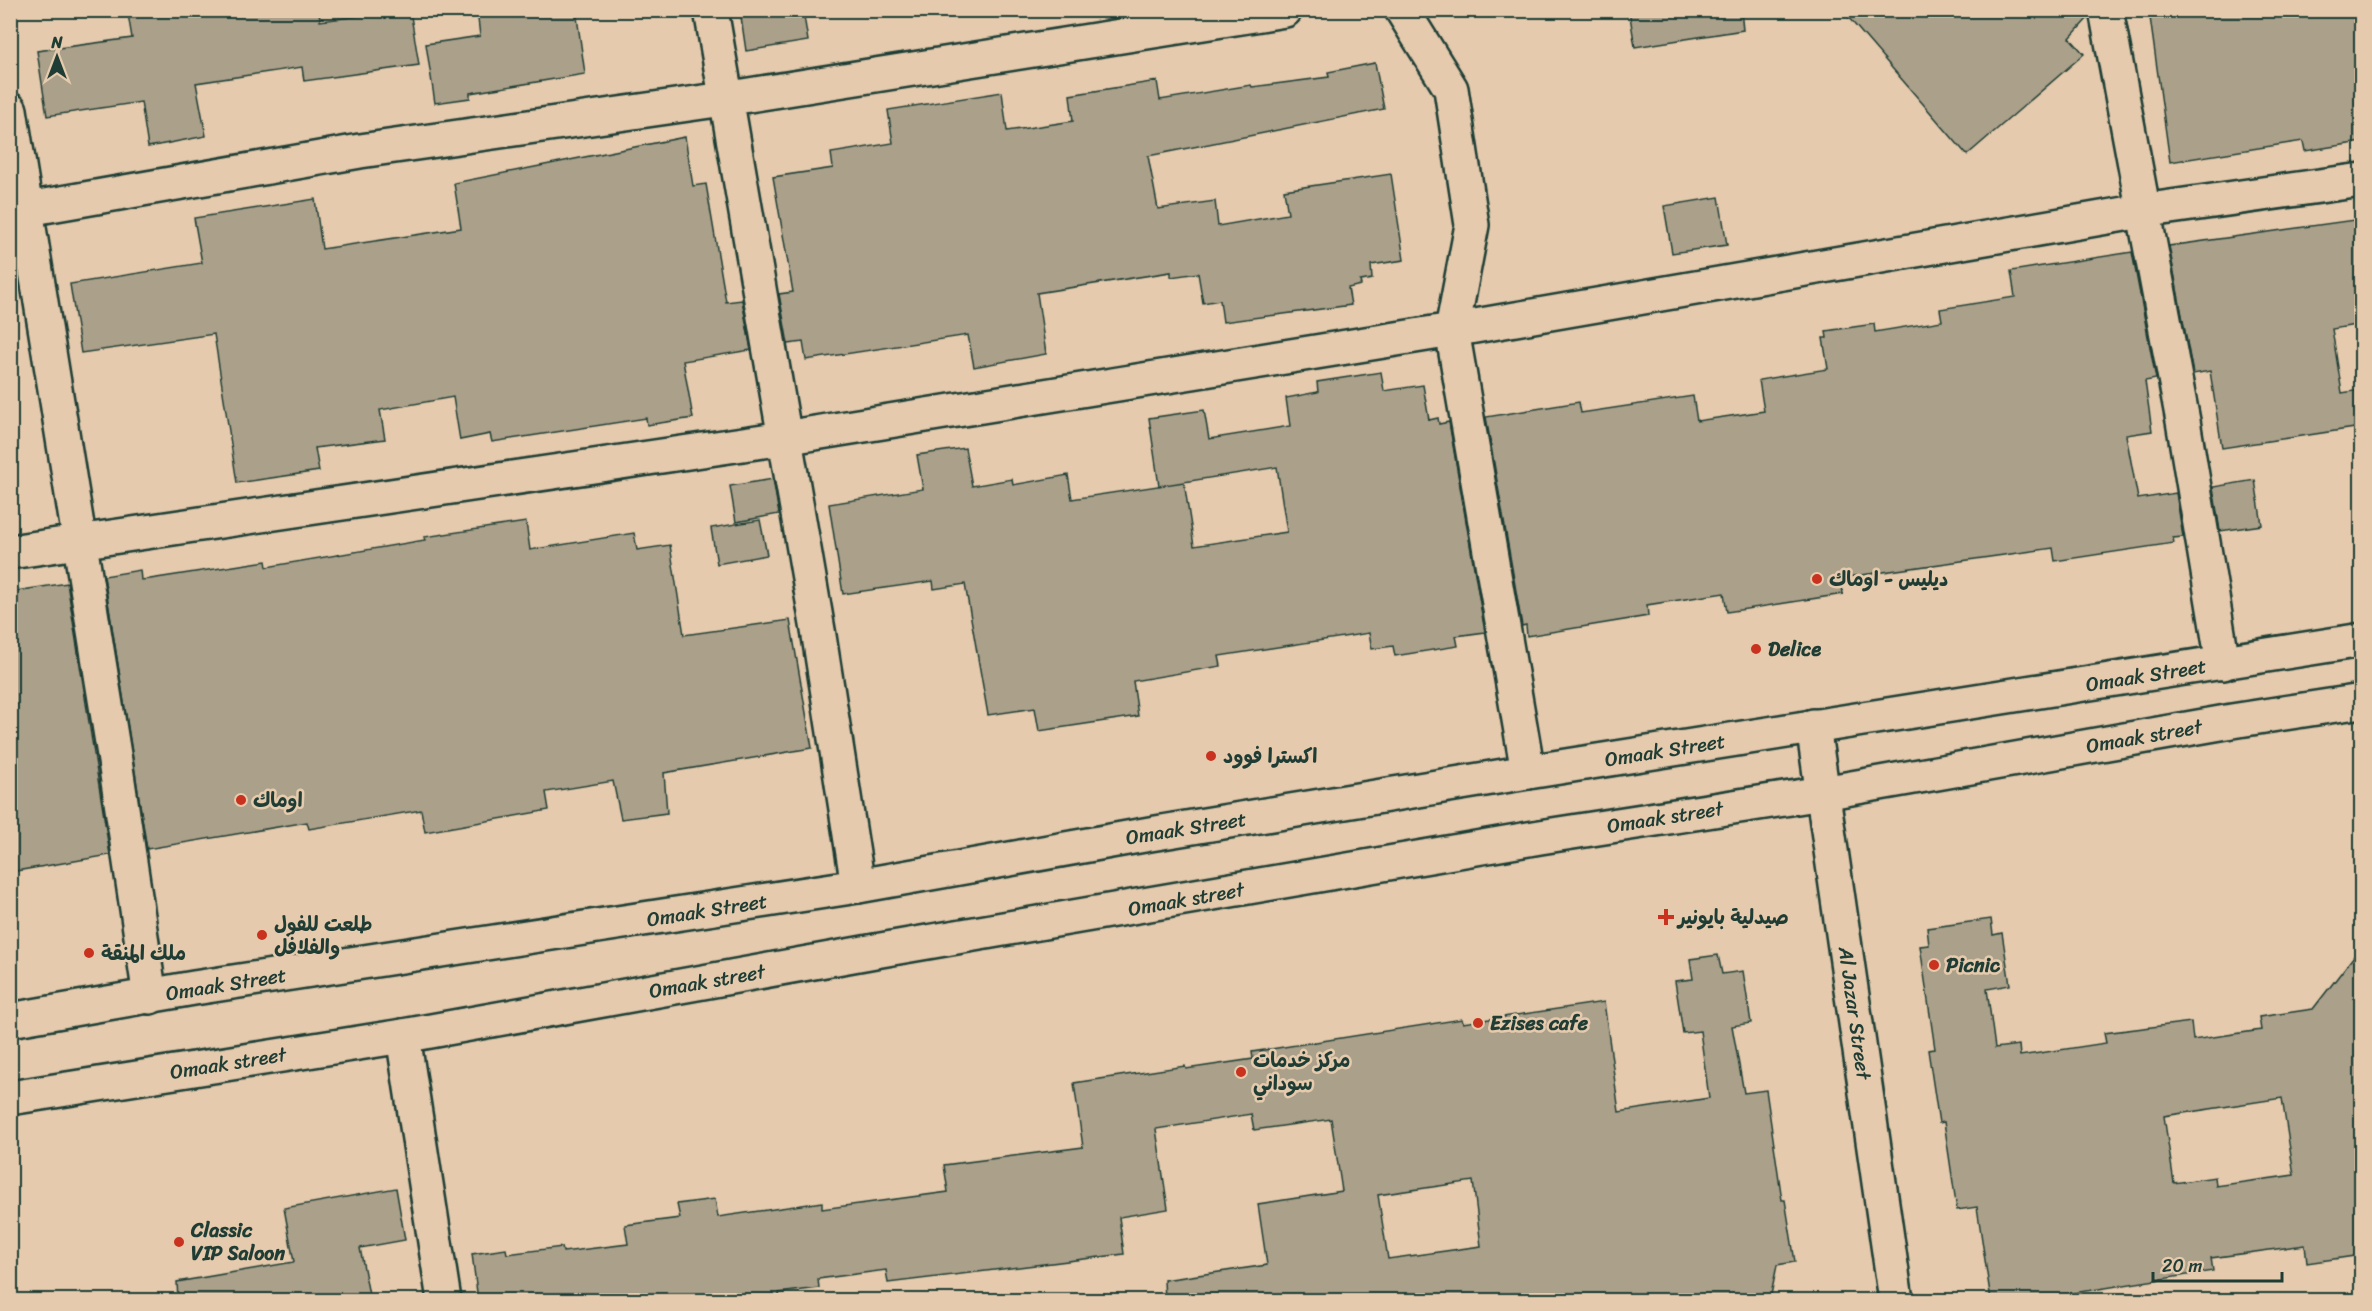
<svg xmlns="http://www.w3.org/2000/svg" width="2372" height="1311" viewBox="0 0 2372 1311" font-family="Sriracha,'Playpen Sans Arabic',sans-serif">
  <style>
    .building { fill: #aba08a; stroke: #1f3d34; stroke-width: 1.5; fill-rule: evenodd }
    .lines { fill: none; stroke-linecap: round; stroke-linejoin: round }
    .minor-casing { stroke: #1f3d34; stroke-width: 38 }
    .tertiary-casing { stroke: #1f3d34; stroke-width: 38 }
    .primary-casing { stroke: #1f3d34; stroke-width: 38 }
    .minor { stroke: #e5caad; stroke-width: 33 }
    .tertiary { stroke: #e5caad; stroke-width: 33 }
    .primary { stroke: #e5caad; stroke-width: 33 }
    .poi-dot { fill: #c8321e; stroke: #e5caad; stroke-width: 2 }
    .labels { text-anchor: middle; stroke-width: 5; stroke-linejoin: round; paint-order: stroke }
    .poi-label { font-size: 20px; font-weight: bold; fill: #1f3d34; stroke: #e5caad; text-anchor: start }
    .street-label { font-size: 20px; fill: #1f3d34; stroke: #e5caad }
  </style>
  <rect width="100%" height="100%" fill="#e5caad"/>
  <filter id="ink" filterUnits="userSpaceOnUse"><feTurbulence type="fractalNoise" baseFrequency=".0167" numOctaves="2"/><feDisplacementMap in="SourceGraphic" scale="12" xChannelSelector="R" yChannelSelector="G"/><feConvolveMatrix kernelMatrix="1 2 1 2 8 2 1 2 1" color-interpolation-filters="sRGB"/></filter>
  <g filter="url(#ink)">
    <path class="building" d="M156,10H319L320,21L410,10L419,65L304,81L302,67L196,83L206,136L148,147L141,102L47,116L37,51L132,38L128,14Z
      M477,10H576L585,74L470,93V98L435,103L426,44L480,36Z
      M740,10H803L808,41L746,51Z
      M1629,10H1741L1743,30L1635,47Z
      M1842,10H2088V18L2070,38L2084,54L1967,155Z
      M2149,10H2361V142L2305,151L2303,141L2170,162Z
      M1375,63L1384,109L1148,156L1158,209L1215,201L1218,226L1288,214L1284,190L1391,174L1404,260L1371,265L1372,279L1360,281L1361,285L1348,288L1351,305L1223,322L1220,300L1203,303L1198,273L1171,277V272L1037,293L1046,354L974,367L968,335L806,360L803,342L788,344L779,294L793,292L773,177L833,168L831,153L893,143L888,110L1002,92L1007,131L1073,121L1070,95L1157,81L1160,100L1251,85L1252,87L1329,77L1328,72Z
      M685,137L693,186L706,184L726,302L742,300L751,350L683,361L693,418L647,425L646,418L492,442L490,434L460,440L453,397L380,410L385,439L315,448L319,471L237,483L214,334L81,353L70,284L202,263L194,218L315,199L322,249L461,228L454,183Z
      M1719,197L1727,245L1672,253L1664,206Z
      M2361,219V324L2332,329L2342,393L2361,390V427L2222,448L2210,371L2193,374L2169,246Z
      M2132,252L2156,379L2145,381L2152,431L2126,435L2138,499L2176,493L2183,537L2173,538L2174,543L2055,561L2053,548L1841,578L1843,594L1727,612L1724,593L1647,605L1648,616L1527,636L1526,625L1522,626L1486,417L1579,402L1581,413L1693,396L1697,421L1764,411L1759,380L1828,369L1823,338H1827L1826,331L1874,324L1875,332L1942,321L1940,309L2015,297L2011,271Z
      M1381,372L1384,391L1423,385L1429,420L1438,418L1439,424L1449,422L1485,632L1456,636L1458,646L1395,656L1393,646L1372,649L1369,633L1219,656L1221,666L1133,681L1138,716L1039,731L1035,708L988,715L965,584L934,589L933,581L843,594L829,504L923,489L917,455L965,448L972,486L1012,479L1013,485L1068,475L1072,499L1184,482L1194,546L1287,532L1277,467L1159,486L1149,418L1204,410L1209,439L1290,426L1286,398L1318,392L1317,382Z
      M773,479L779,514L736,522L730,486Z
      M2255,480L2262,525L2220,531L2213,487Z
      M760,520L767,555L717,564L711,528Z
      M526,522L530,550L634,533L637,550L670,545L684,635L790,620L812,748L664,773L667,813L621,819L613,781L546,792L549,810L425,832L421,810L309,829L307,822L147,849L104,576L140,570L141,580L150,579L266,561L267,567L425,540L424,537Z
      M67,583L110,855L10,872V592Z
      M1991,919L1993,935L2002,933L2010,985L1987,989L1995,1048L2019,1045L2020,1056L2106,1043L2104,1033L2191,1022L2193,1040L2261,1030L2259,1017L2313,1009L2361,947V1255L2307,1263L2305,1245L2211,1258L2213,1271L2029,1300H1991L1977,1207L1957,1210L1944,1122L1939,1123L1928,1050L1935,1049L1920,946L1929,945L1927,928ZM2282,1098L2294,1175L2216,1186L2215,1177L2174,1183L2164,1116Z
      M1718,955L1722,974L1743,971L1751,1023L1732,1026L1744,1093L1766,1090L1782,1200H1785L1795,1262L1777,1265L1770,1300H1165L1164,1280L1267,1265L1258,1204L1342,1191L1331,1119L1254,1130L1251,1114L1156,1129L1168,1209L1119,1217L1124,1254L888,1283L886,1270L818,1279L819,1288L779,1293L780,1300H478L472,1254L506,1249L507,1254L562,1247L563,1252L628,1244L625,1225L680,1218L677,1204L715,1199L718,1217L822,1202V1209L948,1192L944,1165L1083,1147L1074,1083L1185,1066L1186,1069L1253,1059L1252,1052L1462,1019L1463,1023L1604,1002L1619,1112L1709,1098L1700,1031L1683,1033L1675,981L1693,979L1690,959ZM1473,1181L1481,1246L1388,1259L1378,1195Z
      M396,1188L405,1240L360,1248L370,1300H178L177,1282L294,1262L284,1208Z"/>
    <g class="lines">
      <g class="minor-casing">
        <path id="minor" d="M711,10L819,636L858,886
          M1402,10L1451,89L1472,225L1452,330L1528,772
          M2106,10L2183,421L2223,663
          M10,110L115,761L150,997
          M10,212L360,151L724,99L1285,10
          M10,552L784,438L1452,330L2142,211L2362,180
          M403,1036L444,1300"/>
      </g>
      <g class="tertiary-casing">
        <path id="tertiary" d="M1813,726L1896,1300"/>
      </g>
      <g class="primary-casing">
        <path id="primary" d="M10,1020L194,988L858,886L1150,834L1528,772L2362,640
          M10,1098L403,1036L875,951L1540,837L1823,793L2232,721L2362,701"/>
      </g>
      <use href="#minor" class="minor"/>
      <use href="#tertiary" class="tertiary"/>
      <use href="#primary" class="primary"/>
    </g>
  </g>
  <g class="poi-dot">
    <circle cx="1817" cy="579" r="6"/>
    <circle cx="1756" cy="649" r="6"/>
    <circle cx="1211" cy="756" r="6"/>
    <circle cx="241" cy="800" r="6"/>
    <path d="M1663 908h6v6h6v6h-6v6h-6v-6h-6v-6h6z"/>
    <circle cx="262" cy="935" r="6"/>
    <circle cx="89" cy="953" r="6"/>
    <circle cx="1934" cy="965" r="6"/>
    <circle cx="1478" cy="1023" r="6"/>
    <circle cx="1241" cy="1072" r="6"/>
    <circle cx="179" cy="1242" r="6"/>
  </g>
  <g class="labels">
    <g class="poi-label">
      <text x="1829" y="586">ديليس - اوماك</text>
      <text x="1768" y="656">Delice</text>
      <text x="1223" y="763">اكسترا فوود</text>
      <text x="253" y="807">اوماك</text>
      <text x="1678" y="924">صيدلية بايونير</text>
      <text x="274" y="931">طلعت للفول<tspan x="274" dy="23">والفلافل</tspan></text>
      <text x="101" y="960">ملك المنقة</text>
      <text x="1946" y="972">Picnic</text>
      <text x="1490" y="1030">Ezises cafe</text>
      <text x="1253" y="1067">مركز خدمات<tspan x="1253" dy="23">سوداني</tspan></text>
      <text x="191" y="1237">Classic<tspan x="191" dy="23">VIP Saloon</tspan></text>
    </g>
    <g class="street-label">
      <text transform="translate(2146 675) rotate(-9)" y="7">Omaak Street</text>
      <text transform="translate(2144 736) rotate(-10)" y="7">Omaak street</text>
      <text transform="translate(1665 750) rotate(-9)" y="7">Omaak Street</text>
      <text transform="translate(1665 817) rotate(-9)" y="7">Omaak street</text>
      <text transform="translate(1186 828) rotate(-9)" y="7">Omaak Street</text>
      <text transform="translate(1186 899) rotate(-10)" y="7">Omaak street</text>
      <text transform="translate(707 910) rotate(-9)" y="7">Omaak Street</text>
      <text transform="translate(707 981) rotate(-10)" y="7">Omaak street</text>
      <text transform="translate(226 984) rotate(-9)" y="7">Omaak Street</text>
      <text transform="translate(1855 1013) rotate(82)" y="7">Al Jazar Street</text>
      <text transform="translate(228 1063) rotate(-9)" y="7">Omaak street</text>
    </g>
  </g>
  <rect width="2372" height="1311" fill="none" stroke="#e5caad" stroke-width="36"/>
  <rect x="18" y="18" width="2336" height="1275" fill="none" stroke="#1f3d34" stroke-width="2" filter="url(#ink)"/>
  <g transform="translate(57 57)" stroke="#e5caad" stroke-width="4.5" paint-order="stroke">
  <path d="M0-4.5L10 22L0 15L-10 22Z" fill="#1f3d34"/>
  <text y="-9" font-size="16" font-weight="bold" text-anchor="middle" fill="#1f3d34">N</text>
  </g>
  <path d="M2153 1272v9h129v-9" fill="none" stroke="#1f3d34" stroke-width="3"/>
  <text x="2162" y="1272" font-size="18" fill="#1f3d34" stroke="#e5caad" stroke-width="4.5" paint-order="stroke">20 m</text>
</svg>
